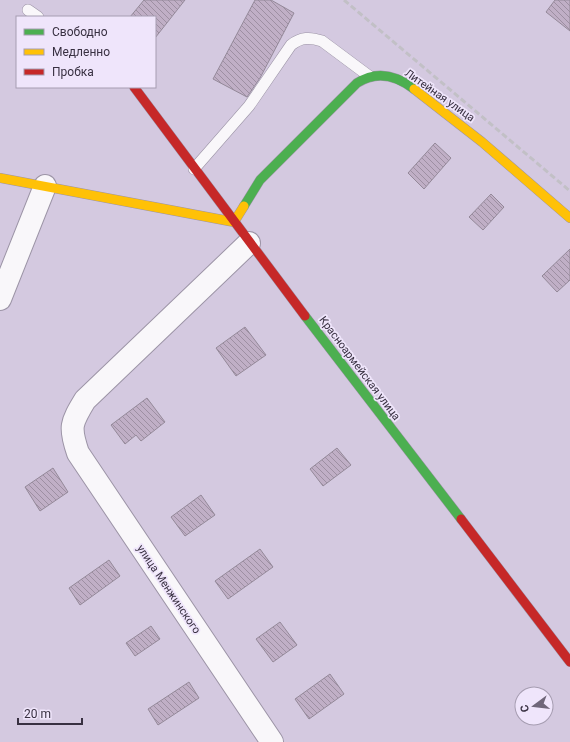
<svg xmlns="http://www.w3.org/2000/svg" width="570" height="742" viewBox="0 0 570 742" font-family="Roboto,sans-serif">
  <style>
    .building { fill: url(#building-back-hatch); stroke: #948999 }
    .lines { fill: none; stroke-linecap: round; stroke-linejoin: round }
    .lane-casing { stroke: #9c94a6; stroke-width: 12 }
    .street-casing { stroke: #9c94a6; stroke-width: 24 }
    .fast-casing { stroke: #9c94a6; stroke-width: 10 }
    .slow-casing { stroke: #9c94a6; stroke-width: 10 }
    .jam-casing { stroke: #9c94a6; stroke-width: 10 }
    .lane { stroke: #f9f7fa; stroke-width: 11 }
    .street { stroke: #f9f7fa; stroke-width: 22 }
    .fast { stroke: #4caf50; stroke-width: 9 }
    .slow { stroke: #ffc107; stroke-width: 9 }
    .jam { stroke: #c62828; stroke-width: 9 }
    .rail { stroke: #c2c0c6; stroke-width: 3; stroke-dasharray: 6 3; stroke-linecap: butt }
    .labels { text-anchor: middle; stroke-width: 3.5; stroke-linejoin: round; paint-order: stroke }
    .street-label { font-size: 11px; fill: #383041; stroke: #efe5fb }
  </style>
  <defs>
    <pattern id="building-back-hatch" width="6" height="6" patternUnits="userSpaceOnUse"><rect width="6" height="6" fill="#c0afc6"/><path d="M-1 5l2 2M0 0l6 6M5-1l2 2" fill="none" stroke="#9d8fa2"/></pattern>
  </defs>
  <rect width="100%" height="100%" fill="#d4c9e0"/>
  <path class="building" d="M144,0H185L155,38V17H130Z
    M255,0H271L294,13L260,78L247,97L213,79Z
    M555,0H570V31L546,12Z
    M435,143L451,158L424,189L408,173Z
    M491,194L504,207L483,230L469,217Z
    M570,249V280L557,292L542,276Z
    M245,327L266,355L236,376L216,348Z
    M147,398L165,422L141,441L136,435L125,444L111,425Z
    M337,448L351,465L323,486L310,469Z
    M53,468L68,492L40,511L25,487Z
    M201,495L215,515L185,536L171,517Z
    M260,549L273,567L228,599L215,581Z
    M109,560L120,576L80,605L69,588Z
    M280,622L297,645L273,662L256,639Z
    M151,626L160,639L135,656L126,643Z
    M330,674L344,694L309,719L295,699Z
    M189,682L199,698L158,725L148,709Z"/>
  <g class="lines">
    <g class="lane-casing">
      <path id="lane" d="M28,10L38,17
        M194,169L249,106L291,45C301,37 310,37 322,41L369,76"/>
    </g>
    <g class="street-casing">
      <path id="street" d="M249,243L85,400C71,423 69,427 78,453L272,742
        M0,299L45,186"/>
    </g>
    <g class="fast-casing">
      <path id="fast" d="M244,206L260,180L357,83C377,70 396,75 414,89
        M305,316L461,519"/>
    </g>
    <g class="slow-casing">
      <path id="slow" d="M414,89L482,142L570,218
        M0,178L234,222L244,206"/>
    </g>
    <g class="jam-casing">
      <path id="jam" d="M134,87L305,316
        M461,519L570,662"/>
    </g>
    <use href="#lane" class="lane"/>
    <use href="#street" class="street"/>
    <use href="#fast" class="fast"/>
    <use href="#slow" class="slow"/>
    <use href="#jam" class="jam"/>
    <path class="rail" d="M344,0L570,191"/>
  </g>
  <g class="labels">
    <g class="street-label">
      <text transform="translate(440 95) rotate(35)" y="4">Литейная улица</text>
      <text transform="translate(360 368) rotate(53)" y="4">Красноармейская улица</text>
      <text transform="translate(169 589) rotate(56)" y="4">улица Менжинского</text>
    </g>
  </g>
  <rect x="16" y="16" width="140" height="72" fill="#efe5fb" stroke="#a69db1"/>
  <rect x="24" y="29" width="20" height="6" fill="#4caf50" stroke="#a69db1"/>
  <text x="52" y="36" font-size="12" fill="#383041">Свободно</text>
  <rect x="24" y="49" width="20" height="6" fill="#ffc107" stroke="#a69db1"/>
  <text x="52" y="56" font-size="12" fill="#383041">Медленно</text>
  <rect x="24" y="69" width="20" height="6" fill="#c62828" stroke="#a69db1"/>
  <text x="52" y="76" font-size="12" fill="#383041">Пробка</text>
  <g transform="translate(534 706) rotate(255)"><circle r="19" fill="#efe5fb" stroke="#a69db1"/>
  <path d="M0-3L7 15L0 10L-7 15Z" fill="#6f6679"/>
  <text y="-6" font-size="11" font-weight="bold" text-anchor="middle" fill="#383041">С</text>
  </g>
  <path d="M18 718v6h64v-6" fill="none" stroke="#383041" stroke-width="2"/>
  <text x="24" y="718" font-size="12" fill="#383041" stroke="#efe5fb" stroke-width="3" paint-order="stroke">20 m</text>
</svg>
